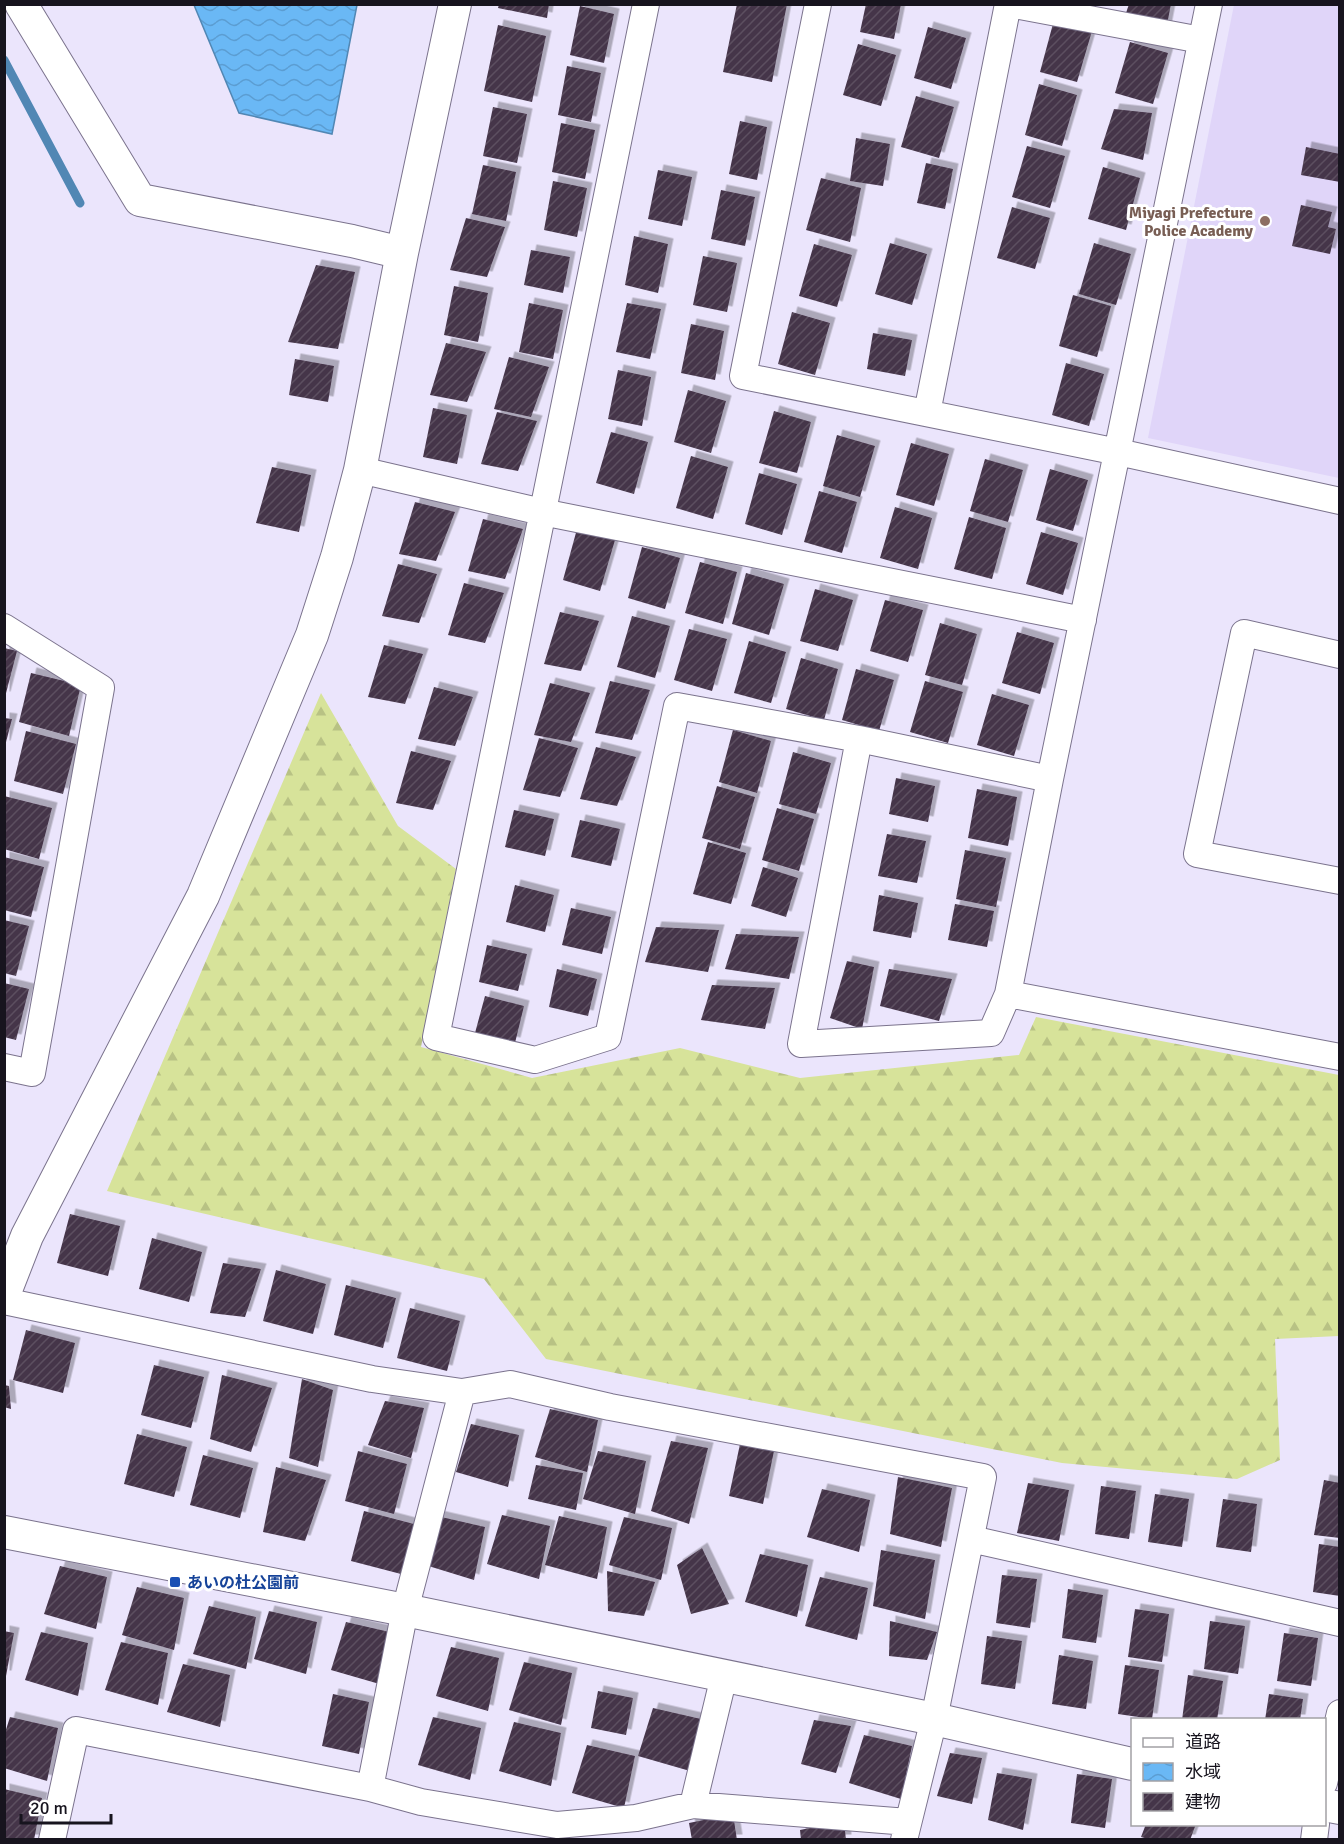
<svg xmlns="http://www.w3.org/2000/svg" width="1344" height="1844" viewBox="0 0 1344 1844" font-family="Signika,'Noto Sans JP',sans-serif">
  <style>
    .built { fill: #e0d5f9 }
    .forest { fill: url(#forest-firs) }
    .water { fill: url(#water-waves); stroke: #5187b4; stroke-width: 1.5 }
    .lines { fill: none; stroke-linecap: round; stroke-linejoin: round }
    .stream { stroke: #5187b4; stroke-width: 9 }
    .building { fill: url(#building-hatch); filter: url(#shadow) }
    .minor-casing { stroke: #7b738d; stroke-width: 28 }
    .tertiary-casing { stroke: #7b738d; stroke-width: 34 }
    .minor { stroke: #fff; stroke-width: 26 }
    .tertiary { stroke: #fff; stroke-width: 32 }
    .education-dot { fill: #8d6e63; stroke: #fff; stroke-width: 2 }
    .transit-dot { fill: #1a4fb4; stroke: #fff; stroke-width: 2 }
    .labels { text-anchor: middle; stroke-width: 6; stroke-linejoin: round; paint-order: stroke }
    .education-label { font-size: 16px; font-weight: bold; fill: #785e54; stroke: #fff; text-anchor: end }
    .transit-label { font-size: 16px; font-weight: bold; fill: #164399; stroke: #fff; text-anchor: start }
  </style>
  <defs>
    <pattern id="forest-firs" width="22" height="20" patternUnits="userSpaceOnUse" patternTransform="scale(1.5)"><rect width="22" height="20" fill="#d7e39a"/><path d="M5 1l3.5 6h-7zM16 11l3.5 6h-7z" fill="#b8c284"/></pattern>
    <pattern id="water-waves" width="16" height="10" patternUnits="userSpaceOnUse" patternTransform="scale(1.5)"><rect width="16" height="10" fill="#6ab8f5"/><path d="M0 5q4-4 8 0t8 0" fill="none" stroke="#5b9dd2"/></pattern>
    <pattern id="building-hatch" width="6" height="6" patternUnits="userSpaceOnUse" patternTransform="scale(1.5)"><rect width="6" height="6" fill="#453549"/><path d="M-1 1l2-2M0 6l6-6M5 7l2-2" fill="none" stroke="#5c4f60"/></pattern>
    <filter id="shadow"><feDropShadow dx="5.5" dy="-5.5" stdDeviation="0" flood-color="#0004"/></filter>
  </defs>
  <rect width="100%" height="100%" fill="#ebe5fc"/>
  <path class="built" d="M1234,5H1339V478L1148,438Z"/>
  <path class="forest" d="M321,693L398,826L456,869L421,1047L532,1078L680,1048L800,1078L1019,1055L1036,1017L1339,1075V1336L1275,1339L1280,1460L1237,1479L1062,1463L546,1359L484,1279L107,1191Z"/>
  <path class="water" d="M194,5H357L332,134L239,113Z"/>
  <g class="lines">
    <path class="stream" d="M4,60L80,203"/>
  </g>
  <path class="building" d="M499,4H549L547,18L498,8Z
    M737,4H787L772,82L723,72Z
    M866,4H901L894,39L860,32Z
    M1129,4H1171L1166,30L1124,19Z
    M580,6L614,14L604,63L570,55Z
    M1054,20L1092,31L1077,82L1040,72Z
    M498,25L546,36L532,102L484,91Z
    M928,27L966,38L951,89L914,78Z
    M1130,42L1168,53L1153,104L1115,93Z
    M858,44L896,55L881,106L843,95Z
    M567,66L601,73L591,122L558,115Z
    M1039,84L1077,95L1062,146L1025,135Z
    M916,96L954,107L939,158L901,147Z
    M493,107L527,114L517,163L483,156Z
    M1114,109L1152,113L1143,160L1101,149Z
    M740,121L767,127L757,180L729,174Z
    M561,123L595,130L585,179L552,172Z
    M856,138L890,144L883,186L850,181Z
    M1027,146L1065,156L1050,208L1012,197Z
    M1306,147L1340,154V182L1301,175Z
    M926,163L953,169L945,209L917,203Z
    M483,165L516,172L506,221L472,214Z
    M1103,167L1140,178L1126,230L1088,219Z
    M658,170L692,177L682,226L648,219Z
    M821,178L861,188L850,242L806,230Z
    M553,181L587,188L577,237L544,230Z
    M721,190L755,197L745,246L711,239Z
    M1301,205L1332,212L1328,227L1336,229L1330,254L1292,246Z
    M1012,207L1050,218L1035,269L997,258Z
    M466,218L505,227L487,277L450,270Z
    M634,236L668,244L658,293L625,285Z
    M890,243L927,254L912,305L875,294Z
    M1094,243L1131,254L1116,305L1079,294Z
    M814,244L852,255L837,307L799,296Z
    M531,250L570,257L563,293L524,285Z
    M703,256L737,263L727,312L693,305Z
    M316,265L355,272L338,349L288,342Z
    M454,286L488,293L478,342L444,335Z
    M1073,295L1111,306L1097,357L1059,346Z
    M529,303L563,310L553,359L519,352Z
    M627,303L661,309L650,359L616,352Z
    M792,312L830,323L815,375L778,364Z
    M691,324L724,331L715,380L681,373Z
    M873,333L912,340L905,376L867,369Z
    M446,343L486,352L467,402L430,395Z
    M509,357L549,367L531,417L494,409Z
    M295,359L334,366L328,402L289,395Z
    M1066,363L1104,374L1089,426L1052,415Z
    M618,370L651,377L642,426L608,419Z
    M688,390L726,401L711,453L674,442Z
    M433,408L467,415L457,464L423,457Z
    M774,411L811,422L797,473L759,463Z
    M497,412L537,421L518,471L481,464Z
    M611,432L648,442L634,494L596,483Z
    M837,435L875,446L860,497L823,486Z
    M911,443L949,454L934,506L896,495Z
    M691,456L728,467L713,519L676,508Z
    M985,459L1023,470L1008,522L970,511Z
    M272,467L311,475L299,532L256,523Z
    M1050,469L1088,480L1073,531L1036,520Z
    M759,473L797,484L782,535L745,524Z
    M819,491L857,502L842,553L804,542Z
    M415,502L455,512L436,561L399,554Z
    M895,507L932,518L918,569L880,558Z
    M969,517L1006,528L992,579L954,569Z
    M483,519L523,529L505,579L468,571Z
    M577,529L615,540L600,591L563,580Z
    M1041,532L1078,543L1063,595L1026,584Z
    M642,547L680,558L665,609L628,598Z
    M700,562L737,572L723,624L685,613Z
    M398,564L437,574L419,623L382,616Z
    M746,573L784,584L769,635L732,624Z
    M464,583L504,593L485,643L448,635Z
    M815,589L853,600L838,651L800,641Z
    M885,600L923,610L908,662L870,651Z
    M560,612L599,621L581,671L544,664Z
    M632,616L670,626L655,678L617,667Z
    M940,623L977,634L962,685L925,675Z
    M689,629L727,639L712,691L674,680Z
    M1017,632L1054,643L1040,694L1002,683Z
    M749,641L786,652L771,703L734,693Z
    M384,645L423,654L405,704L368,697Z
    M4,648L17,651L5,697H4Z
    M801,658L838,669L824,720L786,709Z
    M856,669L894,680L879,731L842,720Z
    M31,673L81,685L69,736L19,722Z
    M610,681L650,690L632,740L595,733Z
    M925,681L963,692L948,743L910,732Z
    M550,683L590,693L571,742L534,735Z
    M434,687L473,697L455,746L418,739Z
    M992,694L1029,705L1014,756L977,745Z
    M4,718L12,719L5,746H4Z
    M733,730L771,741L757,793L719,782Z
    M26,731L76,744L63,794L14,781Z
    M539,738L578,748L560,797L523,790Z
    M596,747L636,757L617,806L580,799Z
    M411,751L451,761L433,810L396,803Z
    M793,752L831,763L816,814L779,804Z
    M896,778L935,786L928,822L889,814Z
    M717,786L755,797L740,849L702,838Z
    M977,789L1017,797L1008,846L968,838Z
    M4,796L52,808L39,859L4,849Z
    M777,808L814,819L799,871L762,860Z
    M514,810L554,819L545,856L505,847Z
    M580,820L620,829L611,866L571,857Z
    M887,834L926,841L917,883L878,876Z
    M708,842L746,853L731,904L693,894Z
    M965,850L1006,858L996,907L956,899Z
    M4,857L44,867L31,917L4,910Z
    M763,867L798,878L786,917L751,906Z
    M515,885L554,895L545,932L506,922Z
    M879,895L918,903L911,938L873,931Z
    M955,904L994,911L987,947L948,940Z
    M571,908L611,917L602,954L562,945Z
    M4,920L29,926L16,976L4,973Z
    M656,927L719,930L708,972L645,962Z
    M736,934L799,937L789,979L725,969Z
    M487,945L527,954L518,991L479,982Z
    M847,961L874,967L862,1029L830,1018Z
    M557,969L597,979L588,1016L549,1007Z
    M889,969L952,979L939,1021L880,1006Z
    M4,983L29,989L16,1040L4,1037Z
    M712,985L775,988L765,1029L701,1020Z
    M485,996L524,1006L515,1043L475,1033Z
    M70,1214L120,1226L108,1276L57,1263Z
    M152,1238L202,1252L189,1302L139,1289Z
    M223,1263L261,1269L245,1317L210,1313Z
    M276,1270L326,1284L313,1334L263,1321Z
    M346,1285L396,1298L383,1348L334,1335Z
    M410,1308L460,1321L447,1371L397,1358Z
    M26,1330L75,1343L63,1393L13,1380Z
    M154,1365L204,1377L191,1428L141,1415Z
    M222,1375L272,1388L251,1452L210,1439Z
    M302,1379L333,1390L318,1467L289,1458Z
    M4,1385L9,1386L11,1409L4,1407Z
    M385,1401L424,1408L411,1458L368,1445Z
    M550,1409L598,1420L587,1472L535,1457Z
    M471,1424L519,1435L508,1487L456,1472Z
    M137,1434L187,1447L174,1497L124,1484Z
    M671,1441L708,1448L689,1524L651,1511Z
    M740,1444L774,1451L763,1504L729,1496Z
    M358,1451L407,1464L394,1514L345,1501Z
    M598,1451L646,1461L635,1514L583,1499Z
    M203,1455L253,1468L240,1518L190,1505Z
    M536,1465L583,1473L576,1510L528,1499Z
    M276,1467L326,1480L305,1541L263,1532Z
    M898,1477L952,1488L941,1547L890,1534Z
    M1324,1480L1340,1483V1538L1314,1535Z
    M1028,1483L1069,1490L1059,1541L1017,1533Z
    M1101,1486L1136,1491L1129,1539L1095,1534Z
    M822,1489L870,1500L859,1552L807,1537Z
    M1155,1494L1189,1499L1182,1547L1148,1542Z
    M1223,1499L1257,1504L1251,1552L1216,1547Z
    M364,1511L414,1524L401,1574L351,1561Z
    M502,1515L550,1526L539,1579L487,1564Z
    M437,1516L485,1527L474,1580L422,1564Z
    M559,1516L607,1527L597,1579L545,1565Z
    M624,1517L672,1528L661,1580L609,1565Z
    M1319,1544L1340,1547V1596L1313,1592Z
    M702,1548L729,1604L691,1614L677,1565Z
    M881,1550L935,1560L925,1619L873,1606Z
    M760,1554L808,1565L797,1617L745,1602Z
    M60,1566L107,1577L96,1629L44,1614Z
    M607,1571L655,1582L644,1616L608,1611Z
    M1002,1575L1037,1579L1030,1628L996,1623Z
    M820,1577L868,1588L857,1640L805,1626Z
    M137,1587L184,1598L174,1650L122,1635Z
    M1068,1589L1103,1595L1096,1643L1062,1638Z
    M209,1606L256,1617L246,1669L193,1654Z
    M1135,1609L1169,1614L1162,1662L1128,1657Z
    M269,1611L317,1622L306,1674L254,1659Z
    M890,1621L937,1632L927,1660L889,1656Z
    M1210,1621L1245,1626L1238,1674L1204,1669Z
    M346,1622L394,1633L383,1685L331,1670Z
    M4,1631L14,1633L6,1676H4Z
    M41,1632L88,1643L78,1696L25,1680Z
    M1284,1633L1318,1638L1311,1686L1277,1681Z
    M987,1636L1022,1641L1015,1689L981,1684Z
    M121,1642L168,1653L158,1705L105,1690Z
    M451,1647L499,1658L488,1711L436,1696Z
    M1059,1655L1093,1661L1086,1709L1052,1704Z
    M524,1662L572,1673L561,1725L509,1710Z
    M183,1664L230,1675L220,1727L167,1712Z
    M1125,1665L1159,1670L1152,1719L1118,1714Z
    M1188,1675L1223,1681L1217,1720H1182Z
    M598,1691L633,1698L626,1735L591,1728Z
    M333,1694L369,1702L359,1754L322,1746Z
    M1269,1694L1303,1699L1300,1720H1265Z
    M653,1708L701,1719L690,1771L638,1756Z
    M10,1717L58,1728L47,1781L4,1768V1736Z
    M433,1717L481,1728L470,1780L418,1765Z
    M814,1720L851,1726L836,1773L801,1764Z
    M514,1722L561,1733L551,1786L499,1771Z
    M864,1735L912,1746L901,1799L849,1783Z
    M587,1745L635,1756L624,1808L572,1793Z
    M950,1753L982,1758L972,1804L937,1796Z
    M997,1773L1032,1779L1023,1830L988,1820Z
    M1077,1774L1112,1779L1105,1828L1071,1823Z
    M4,1789L42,1798L34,1840H4Z
    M733,1814L737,1840H692L689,1823Z
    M844,1821L846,1840H801L800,1830Z
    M1146,1824H1196L1190,1840H1152L1141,1837Z"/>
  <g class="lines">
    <g class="minor-casing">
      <path id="minor" d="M646,4L436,1037L535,1060L608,1037L677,706L859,739L1050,779
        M818,4L743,376L1118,452L1340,501
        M1009,4L1201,40
        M927,413L1008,4
        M360,470L542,512L1083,620
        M4,627L101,688L32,1073L4,1067
        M1340,655L1244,633L1197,854L1340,881
        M859,739L801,1044L991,1033L1008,994L1340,1057
        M1008,994L1050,779L1209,4
        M4,1301L372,1379L462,1392L510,1384L610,1407L983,1477L934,1719L904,1840
        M971,1539L1340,1623
        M1324,1783L1340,1713
        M370,1788L405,1610L462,1392
        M693,1805L724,1676
        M52,1840L76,1730L370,1788L421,1802L557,1825L636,1818L693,1805L908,1822
        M1314,1840L1316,1824"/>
    </g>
    <g class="tertiary-casing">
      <path id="tertiary" d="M21,4L140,200L352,241L402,253
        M4,1295L27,1236L203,896L312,635L337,557L360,470L402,253L455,4
        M4,1532L405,1610L934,1719L1132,1764
        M1324,1805L1340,1808"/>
    </g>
    <use href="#minor" class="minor"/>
    <use href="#tertiary" class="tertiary"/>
  </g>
  <circle class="education-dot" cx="1265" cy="221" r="6"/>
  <rect class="transit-dot" x="169" y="1576" width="12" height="12" rx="3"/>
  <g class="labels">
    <g class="education-label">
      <text x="1253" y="218">Miyagi Prefecture<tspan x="1253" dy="18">Police Academy</tspan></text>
    </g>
    <g class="transit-label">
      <text x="187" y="1588">あいの杜公園前</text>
    </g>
  </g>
  <rect width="1344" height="1844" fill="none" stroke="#17141e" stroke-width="12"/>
  <rect x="1131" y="1718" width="195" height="108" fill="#ffffff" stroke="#a2a1a5" stroke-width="1.5"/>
  <rect x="1143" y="1738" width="30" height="9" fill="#ffffff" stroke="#a2a1a5" stroke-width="1.5"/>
  <text x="1185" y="1748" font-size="18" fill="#17141e">道路</text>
  <rect x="1143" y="1763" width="30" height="18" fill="url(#water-waves)" stroke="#a2a1a5" stroke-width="1.5"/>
  <text x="1185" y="1778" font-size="18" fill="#17141e">水域</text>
  <rect x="1143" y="1793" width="30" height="18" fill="url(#building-hatch)" stroke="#a2a1a5" stroke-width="1.5"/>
  <text x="1185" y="1808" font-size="18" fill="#17141e">建物</text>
  <path d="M21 1814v9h90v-9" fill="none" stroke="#17141e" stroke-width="3"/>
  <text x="30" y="1814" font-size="18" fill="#17141e" stroke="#ffffff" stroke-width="4.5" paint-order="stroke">20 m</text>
</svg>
